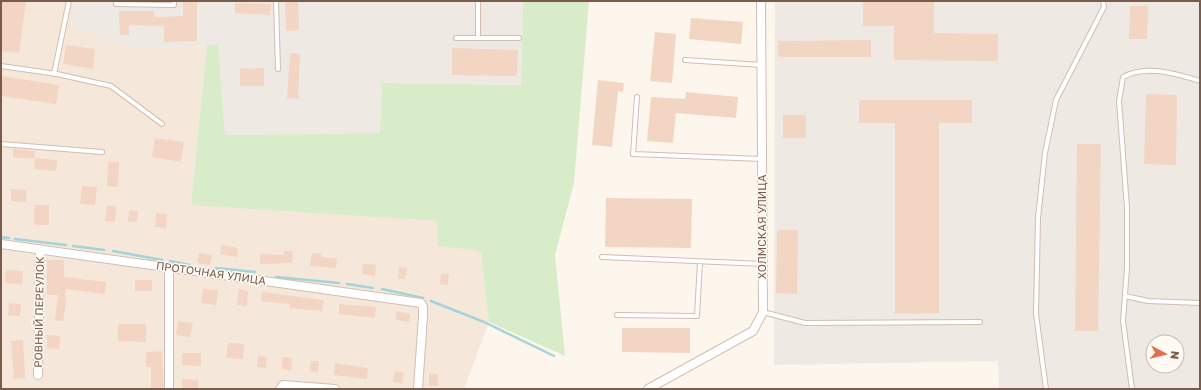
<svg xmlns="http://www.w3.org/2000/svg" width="1201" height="390" viewBox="0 0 1201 390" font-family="'Golos Text',sans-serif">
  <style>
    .residential { fill: #f5e8da }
    .industrial { fill: #efe9e4; fill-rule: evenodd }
    .green { fill: #d8ecc9 }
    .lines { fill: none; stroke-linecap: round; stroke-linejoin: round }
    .stream { stroke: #a5d3da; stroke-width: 2.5 }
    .building { fill: #f3d5c3 }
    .service-casing { stroke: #d1beb0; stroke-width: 6 }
    .minor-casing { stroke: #d1beb0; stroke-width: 10 }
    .service { stroke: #fff; stroke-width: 4 }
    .minor { stroke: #fff; stroke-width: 8 }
    .labels { text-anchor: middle; stroke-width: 3; stroke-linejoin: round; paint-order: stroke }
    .street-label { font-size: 11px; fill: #7a5c4d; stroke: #fffaf3 }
  </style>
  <rect width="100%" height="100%" fill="#fdf6ec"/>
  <path class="residential" d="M1,1H76L71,27L136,49L207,45L191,204L437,221L481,250L489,322L464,389H1Z"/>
  <path class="industrial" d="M76,1H523L521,85L382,83L380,133L225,135L218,45L136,49L108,41L71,27Z
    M775,1H1200V389H999L998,361L774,365ZM1153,342H1177V366H1153Z"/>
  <path class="green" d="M523,1H589L574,183L555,255L565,356L489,322L481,252L475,250L438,246L437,221L191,205L207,45L218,44L225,135L380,133L382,83L521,85Z"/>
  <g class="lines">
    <path class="stream" d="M1,237L9,238
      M15,239L66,245
      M73,246L104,250
      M113,251L162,260
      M170,261L190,265
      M216,268L255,272
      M276,277L339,283
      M347,284L373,288
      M382,289L423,298
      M431,301L484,322L554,356"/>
  </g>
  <path class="building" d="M1,1H26L19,53L1,51Z
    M183,1H197V41L164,42V26L129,25V35H120L119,11H154V17L183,16Z
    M285,1H298L299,30L286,31Z
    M863,1H934V33L998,34V61L894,60V26H863Z
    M235,3L271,4L270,15L235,13Z
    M1130,6H1148L1147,39H1129Z
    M691,18L743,22L741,44L689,39Z
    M655,32L676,34L672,83L650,81Z
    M871,40V57H778V41Z
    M66,45L95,49L93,69L63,64Z
    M452,48L518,50L517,76L452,75Z
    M290,53L300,54L298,99L287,98Z
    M264,68V86H240V69Z
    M1,76L59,85L56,104L1,96Z
    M598,80L624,83L623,92L618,91L612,147L592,145Z
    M686,92L738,97L736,118L676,113L673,143L647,141L651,97L685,99Z
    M1146,94L1177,95L1176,165L1144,164Z
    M859,100H972V123H939V313L895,314V123H859Z
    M783,115H806V138H783Z
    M155,138L184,142L181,162L152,157Z
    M1077,144H1101L1098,331H1075Z
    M13,149L35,151L34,159L13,157Z
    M35,158L57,160L56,171L34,169Z
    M108,162H119L118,187L107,186Z
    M82,186L97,187L95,205L80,204Z
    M11,189L26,190V202L11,201Z
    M606,198L692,199L691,248L605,247Z
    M34,205H49V225H34Z
    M107,206H116L115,222L105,221Z
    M129,210L138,211L137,222H128Z
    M156,213L167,214L166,228L155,227Z
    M777,230H798L797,294L776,293Z
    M222,245L238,248L237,257L220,254Z
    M284,251H293L292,263L260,264V254L284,255Z
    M199,253L212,255L210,265L197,263Z
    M312,253L321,254V257L337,259L336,268L310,266Z
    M47,260H64V277L106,282L105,294L65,289L66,303L63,321L55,320L58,295H47Z
    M363,264L376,265L375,276L362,274Z
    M399,267L407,268L405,279H398Z
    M6,270L23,271L22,284L5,283Z
    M441,274H449L448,285L440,284Z
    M135,280H152V291H135Z
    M203,289L218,290L216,305L201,303Z
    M239,289L248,291L247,306L237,305Z
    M262,292L324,300L322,311L289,308L290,304L261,301Z
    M9,303L21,304L20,316L8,315Z
    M339,304L376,307L375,318L339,314Z
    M397,311L410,314L409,322L396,320Z
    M178,321L193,323L190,337L176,335Z
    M118,324H146V342L118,341Z
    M622,328H690V353L622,352Z
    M47,335L60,336L59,349L47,348Z
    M23,340L25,378L14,379L11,341Z
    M228,343L244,344L243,359L226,358Z
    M162,351L164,389H151V367H146V352Z
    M182,353H201V366L182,365Z
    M258,356L267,357L266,368L257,367Z
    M282,357L292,358L291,370L282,369Z
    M311,361H319L318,372L310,371Z
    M335,363L368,368L367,379L334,375Z
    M395,371L404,373L402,383L393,382Z
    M429,374H438V386H429Z
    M182,379L198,380V389H182Z"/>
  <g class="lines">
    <g class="service-casing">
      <path id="service" d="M116,1V4L174,5V1
        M276,1L278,69
        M478,1V38H519
        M456,38H478
        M685,60L761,65
        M1,66L57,74L111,86L162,124
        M54,74L69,1
        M637,97L633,154L762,159
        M1,144L102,152
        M602,257L763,264
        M1125,296L1148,301L1200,303
        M763,312L805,323L980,322
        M617,315L697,316L700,262
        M1046,389L1036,314L1038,218L1045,153L1056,100L1104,7L1103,1
        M1132,389L1123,321L1127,268V208L1119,101L1123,77C1146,64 1177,74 1200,81"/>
    </g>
    <g class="minor-casing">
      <path id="minor" d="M1,244L421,303L423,307V316L418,389
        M169,267V389
        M38,375L40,249
        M280,389L283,385L335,389
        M648,389L753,331L763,312L761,1"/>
    </g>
    <use href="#service" class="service"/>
    <use href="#minor" class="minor"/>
  </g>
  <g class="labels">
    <g class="street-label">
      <text transform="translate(762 227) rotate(-90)" y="4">ХОЛМСКАЯ УЛИЦА</text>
      <text transform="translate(211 273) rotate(8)" y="4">ПРОТОЧНАЯ УЛИЦА</text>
      <text transform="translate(39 312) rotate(-89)" y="4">РОВНЫЙ ПЕРЕУЛОК</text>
    </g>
  </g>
  <rect width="1201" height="390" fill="none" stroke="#7a5c4d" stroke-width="4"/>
  <g transform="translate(1165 354) rotate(97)"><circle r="19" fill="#fffaf3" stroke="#cabbb1"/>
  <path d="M0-3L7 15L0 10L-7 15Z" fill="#e76f51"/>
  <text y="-6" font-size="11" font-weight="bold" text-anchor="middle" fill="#7a5c4d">N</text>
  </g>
</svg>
